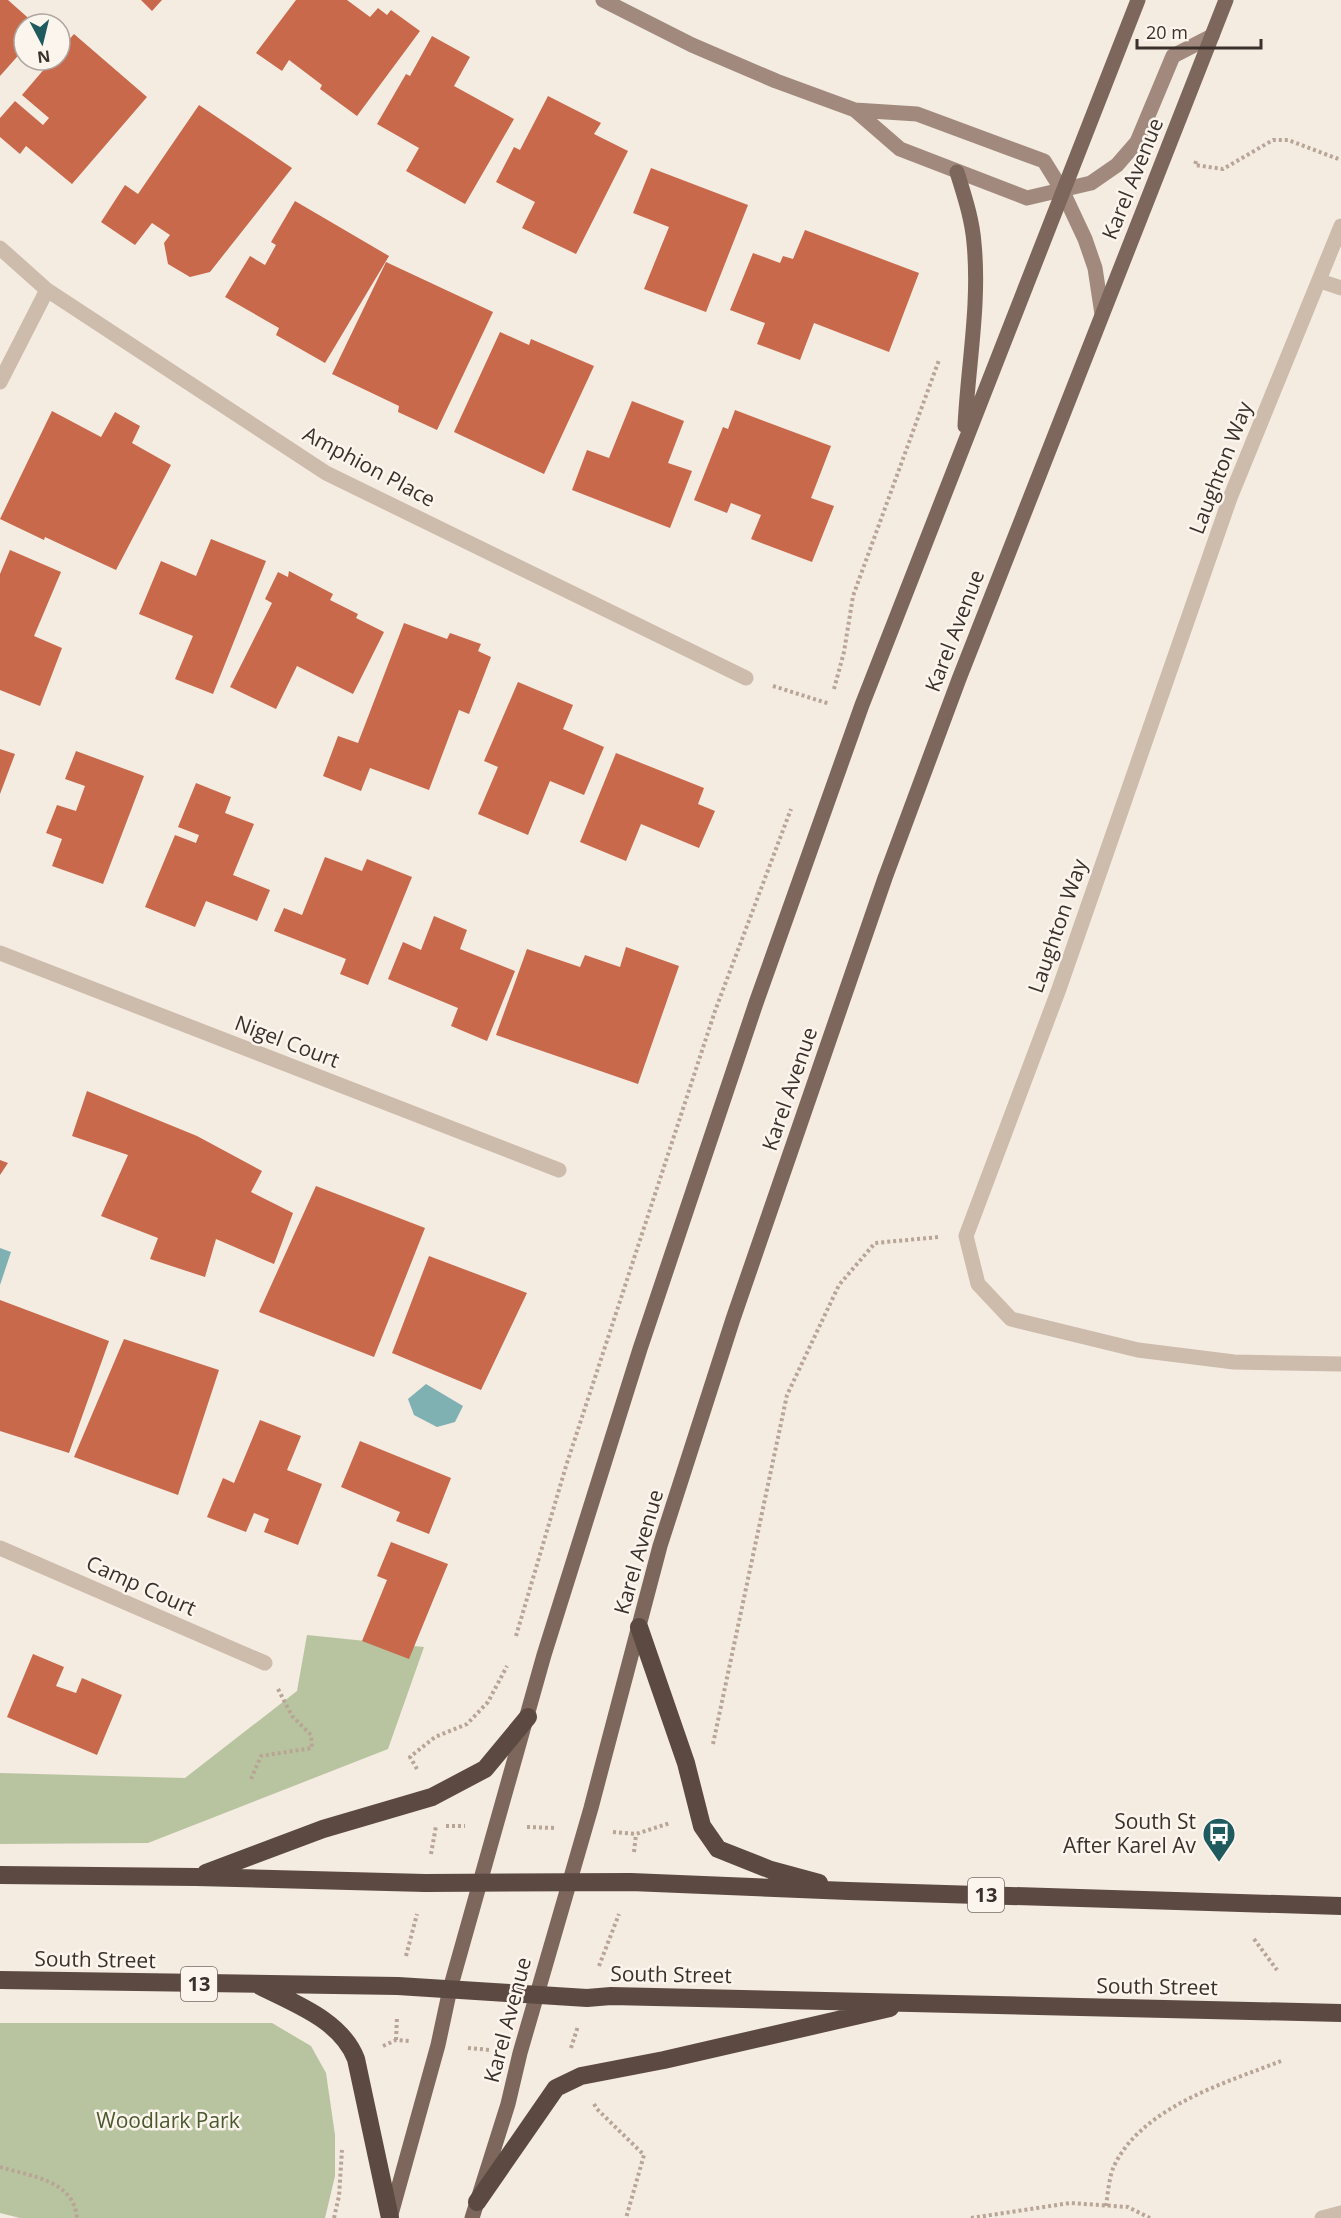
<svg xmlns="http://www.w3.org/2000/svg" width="1341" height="2218" viewBox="0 0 1341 2218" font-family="'Open Sans',sans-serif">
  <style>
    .green { fill: #b8c4a0 }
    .water { fill: #7fb0b2 }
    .building { fill: #c8694b }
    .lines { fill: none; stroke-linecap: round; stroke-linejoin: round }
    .path { stroke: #b9a596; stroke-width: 4; stroke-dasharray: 3 3; stroke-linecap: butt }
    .street { stroke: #cdbbac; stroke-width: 15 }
    .secondary { stroke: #a18a7d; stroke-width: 15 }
    .primary { stroke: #7d675c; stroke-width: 15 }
    .highway { stroke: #5c4a42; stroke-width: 18 }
    .labels { text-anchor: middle; stroke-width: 5; stroke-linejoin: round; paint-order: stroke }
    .shield { fill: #fbf5ee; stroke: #756b66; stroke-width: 1.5 }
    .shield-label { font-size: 20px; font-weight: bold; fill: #3b302b }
    .street-label { font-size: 21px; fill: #3b302b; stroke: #fbf5ee }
    .poi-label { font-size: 21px; fill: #3b302b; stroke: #fbf5ee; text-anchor: end }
    .park-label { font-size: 21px; fill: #4a5a2e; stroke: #fbf5ee }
  </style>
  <rect width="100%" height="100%" fill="#f4ebe1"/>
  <path class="green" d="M307,1635L424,1647L388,1749L148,1843L0,1844V1773L185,1778L297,1691Z
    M0,2023H272L311,2046L326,2073L335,2135V2176L325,2218H20L0,2213Z"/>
  <path class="water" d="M0,1248L11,1252L0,1285Z
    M426,1384L463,1406L455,1422L437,1427L414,1415L408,1399Z"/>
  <path class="building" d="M0,0H8L35,24H24V49L0,76Z
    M141,0H162L152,11Z
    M296,0H347L370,17L378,8L387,15L391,10L420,31L357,116L320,89L322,85L289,60L282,71L256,53Z
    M74,34L147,97L72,184L26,146L20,154L0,137V118L15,101L43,125L49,118L22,95L52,60H60V50Z
    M432,36L470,57L454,86L514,119L465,204L406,171L419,148L377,124L406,74L410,76Z
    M548,96L601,123L594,134L628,151L576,254L522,228L535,202L496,182L514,147L520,150Z
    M199,105L292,168L210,272L190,277L168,264L164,243L170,235L152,223L135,245L101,222L125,185L138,194Z
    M651,168L748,205L706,312L644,289L669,227L633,213Z
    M295,201L389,256L325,363L276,335L279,328L225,297L250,256L265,265L276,245L271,242Z
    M805,230L919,273L889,352L814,323L800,360L757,344L765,323L730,310L753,253L780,263L783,256L793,259Z
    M386,262L493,312L437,430L398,412L399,406L332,374Z
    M500,332L529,345L531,339L594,366L544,474L454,432Z
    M632,401L684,421L668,463L692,471L670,528L572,490L587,450L609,458Z
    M735,410L831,446L811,498L834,506L812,562L751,539L761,515L731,503L727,513L694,500L723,427L728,429Z
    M52,411L101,437L115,412L140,426L132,443L171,465L116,570L45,537L44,540L0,519Z
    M211,539L266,561L213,694L175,679L193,636L139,614L161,561L196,576Z
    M10,550L61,572L34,636L62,648L40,706L0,690V574Z
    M289,571L333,594L330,600L358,614L356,618L384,632L353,694L297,666L276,709L230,687L272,603L265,599L278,572L288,577Z
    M404,623L447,639L450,633L481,644L478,651L491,657L469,714L459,710L429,790L370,768L361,791L323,776L338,736L358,743Z
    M518,682L573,705L563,729L604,747L584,795L550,781L528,835L478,814L498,767L484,761Z
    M0,749L15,754L0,794Z
    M76,751L144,776L103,884L52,866L62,839L46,833L57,805L76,811L85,786L65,779Z
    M616,753L704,788L698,804L715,811L699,848L641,824L626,861L580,842Z
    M196,783L231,797L225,813L254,824L233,875L270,890L257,921L206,901L195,927L145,907L175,835L196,843L199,835L178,827Z
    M325,857L362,871L367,859L412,877L368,985L340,974L346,959L274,931L284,908L302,915Z
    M434,916L467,930L460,949L515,971L487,1041L451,1026L458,1008L388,979L403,942L421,950Z
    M626,947L679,966L638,1084L496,1035L527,949L580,967L585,955L620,967Z
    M87,1091L197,1136L262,1171L251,1192L293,1213L274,1264L216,1239L205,1277L150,1259L158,1238L101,1216L128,1155L72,1136Z
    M0,1160L8,1163L0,1175Z
    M316,1186L425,1228L374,1357L259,1312Z
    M429,1256L527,1293L481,1390L392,1353Z
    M0,1300L109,1341L69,1453L0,1431Z
    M124,1339L219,1370L178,1495L74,1457Z
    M260,1420L301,1436L287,1470L322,1484L298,1545L264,1532L269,1519L254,1513L246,1532L207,1517L223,1478L234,1483Z
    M360,1441L451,1478L429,1534L396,1521L400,1512L341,1487Z
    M391,1542L448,1564L409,1659L362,1641L387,1580L377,1576Z
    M33,1654L64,1667L56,1686L76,1693L82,1678L122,1695L97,1755L7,1717Z"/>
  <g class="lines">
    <path class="path" d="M1196,161L1195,165L1223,169L1273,140H1288L1341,160
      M773,686L830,704
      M834,689L844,652L853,596L939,360
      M516,1636L566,1466L715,1011L791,809
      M713,1744L787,1395L839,1285L875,1243L939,1237
      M417,1769L410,1757L435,1737L467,1724L488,1702L507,1666
      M251,1779L261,1756L312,1748L311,1735L292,1716L277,1687
      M446,1826H465
      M527,1827L555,1828
      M613,1832L636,1834L670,1823
      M634,1852L636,1834
      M431,1854L436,1826
      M1254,1939L1277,1970
      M406,1956L417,1914
      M599,1966L619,1914
      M396,2040L397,2017
      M383,2046L396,2040L409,2041
      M468,2048L490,2050
      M571,2048L578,2026
      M594,2104L597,2109L644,2155L626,2218
      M0,2167C30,2176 74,2180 77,2218
      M1106,2206C1108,2193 1109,2177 1114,2166C1142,2107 1225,2083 1281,2061
      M334,2218L339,2196L342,2150
      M971,2218L1070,2203L1128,2207L1150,2218"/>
    <path class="street" d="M1341,226L1230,498L1059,989L966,1236L978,1284L1011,1319L1138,1350L1234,1362L1341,1364
      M0,248L47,290L326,473L746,678
      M1320,281L1341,288
      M0,382L47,290
      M0,953L559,1170
      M0,1548L265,1663
      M1322,2218L1341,2213"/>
    <path class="secondary" d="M603,0L692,45L776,81L855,110L917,114L1044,161L1062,190L1085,239L1095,268L1102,314
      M855,110L900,149L1027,198L1091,183L1117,165L1137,142L1173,56L1212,36"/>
    <path class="primary" d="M957,172C964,195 972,218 974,243C980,304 968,365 965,426
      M390,2218L438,2045L450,1989L544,1655L640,1349L756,1003L862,705L1138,0
      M472,2218L508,2104L520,2053L591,1808L660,1546L733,1319L885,878L959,679L1226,0"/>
    <path class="highway" d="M639,1627L686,1763L702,1826L718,1849L771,1870L819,1883
      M206,1873L323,1829L432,1797L485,1769L528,1717
      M0,1875L196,1877L425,1883L631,1882L848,1891L1341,1906
      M0,1980L398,1986L587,1998L611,1996L1341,2013
      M260,1986C295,2004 341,2020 356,2059L390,2218
      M477,2202L556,2088L581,2076L664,2060L890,2008"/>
  </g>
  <defs>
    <g id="bus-pin" transform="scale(1.725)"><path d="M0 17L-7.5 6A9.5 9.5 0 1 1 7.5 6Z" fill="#1f5a5e" stroke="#fbf5ee"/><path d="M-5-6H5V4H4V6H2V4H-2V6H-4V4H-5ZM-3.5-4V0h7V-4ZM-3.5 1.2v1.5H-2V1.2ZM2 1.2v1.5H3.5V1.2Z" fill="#fff"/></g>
  </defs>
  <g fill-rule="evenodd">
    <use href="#bus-pin" x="1219" y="1834"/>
  </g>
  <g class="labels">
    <g class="shield">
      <rect x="968" y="1878" width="36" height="34" rx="4.5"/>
      <rect x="181" y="1967" width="36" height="34" rx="4.5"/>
    </g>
    <g class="shield-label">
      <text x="986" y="1902">13</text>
      <text x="199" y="1991">13</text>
    </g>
    <g class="street-label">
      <text transform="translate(1133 179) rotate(-68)" y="7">Karel Avenue</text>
      <text transform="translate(369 467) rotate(28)" y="7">Amphion Place</text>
      <text transform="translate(1221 468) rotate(-69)" y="7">Laughton Way</text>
      <text transform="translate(955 631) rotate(-69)" y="7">Karel Avenue</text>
      <text transform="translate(1058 926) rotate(-71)" y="7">Laughton Way</text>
      <text transform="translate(287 1042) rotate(21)" y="7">Nigel Court</text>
      <text transform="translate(790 1089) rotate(-71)" y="7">Karel Avenue</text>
      <text transform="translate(639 1552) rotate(-74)" y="7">Karel Avenue</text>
      <text transform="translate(141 1586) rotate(24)" y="7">Camp Court</text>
      <text transform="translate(95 1960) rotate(1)" y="7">South Street</text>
      <text transform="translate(671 1975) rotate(1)" y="7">South Street</text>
      <text transform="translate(1157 1987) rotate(1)" y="7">South Street</text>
      <text transform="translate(508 2020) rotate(-75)" y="7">Karel Avenue</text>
    </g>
    <g class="poi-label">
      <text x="1196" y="1829">South St<tspan x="1196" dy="24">After Karel Av</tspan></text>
    </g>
    <g class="park-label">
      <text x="168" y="2128">Woodlark Park</text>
    </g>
  </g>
  <g transform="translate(42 42) rotate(173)"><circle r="28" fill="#fbf5ee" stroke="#aea6a0" stroke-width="1.5"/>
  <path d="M0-4.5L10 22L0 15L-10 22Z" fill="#1f5a5e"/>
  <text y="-9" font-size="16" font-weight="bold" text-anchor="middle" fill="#3b302b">N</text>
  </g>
  <path d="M1137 39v9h124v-9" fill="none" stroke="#3b302b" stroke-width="3"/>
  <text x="1146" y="39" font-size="18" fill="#3b302b" stroke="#fbf5ee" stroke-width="4.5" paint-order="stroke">20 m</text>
</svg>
